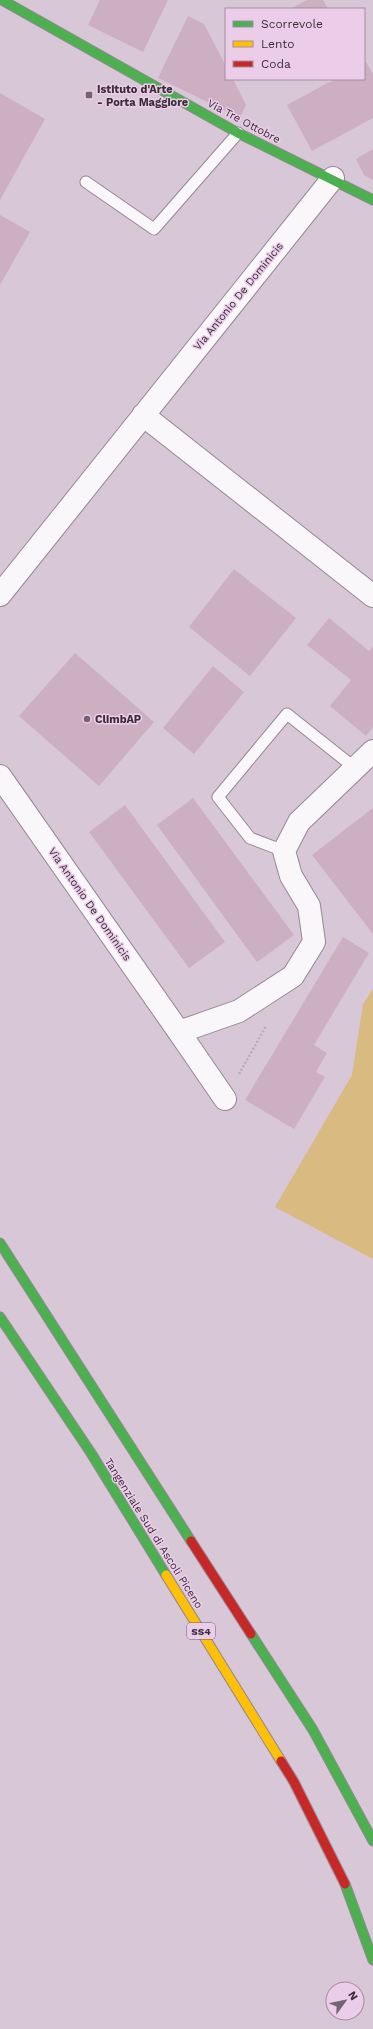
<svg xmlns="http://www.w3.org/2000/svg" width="373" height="2029" viewBox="0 0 373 2029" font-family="'Work Sans',sans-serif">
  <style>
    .green { fill: #d9ba80 }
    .building { fill: #cdafc2 }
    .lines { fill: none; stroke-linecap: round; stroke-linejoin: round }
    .lane-casing { stroke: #958894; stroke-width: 13 }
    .street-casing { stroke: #958894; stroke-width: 24 }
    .fast-casing { stroke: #958894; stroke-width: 11 }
    .slow-casing { stroke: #958894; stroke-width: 11 }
    .jam-casing { stroke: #958894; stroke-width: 11 }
    .path { stroke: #b6b0b6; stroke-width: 2.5; stroke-dasharray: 2 2; stroke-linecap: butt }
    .lane { stroke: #f9f7f9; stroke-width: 11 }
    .street { stroke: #f9f7f9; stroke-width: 22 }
    .fast { stroke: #4caf50; stroke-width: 9 }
    .slow { stroke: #ffc107; stroke-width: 9 }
    .jam { stroke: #c62828; stroke-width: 9 }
    .poi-dot { fill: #71636f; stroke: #eccde9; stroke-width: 1.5 }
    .labels { text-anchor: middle; stroke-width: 3; stroke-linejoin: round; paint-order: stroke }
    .shield { fill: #eccde9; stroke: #6f5d6d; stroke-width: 1 }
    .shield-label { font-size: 10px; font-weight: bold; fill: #392d38 }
    .poi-label { font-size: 11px; font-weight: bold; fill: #392d38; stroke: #eccde9; text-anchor: start }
    .street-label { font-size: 11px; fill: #392d38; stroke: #eccde9 }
  </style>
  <rect width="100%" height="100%" fill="#d8c7d6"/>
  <path class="green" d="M373,989V1259L275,1207L352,1075L363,1004Z"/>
  <path class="building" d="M100,0H168L143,52L88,25Z
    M307,0H323L328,9H290Z
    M188,16L204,24L226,66V79H233L246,105L240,118L158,78Z
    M366,62L373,74V118L312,151L287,105L335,79H364V64Z
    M0,93L45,119L0,200Z
    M373,149V180L364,175L356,159Z
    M0,215L30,232L0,285Z
    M234,569L296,618L250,676L189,627Z
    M329,618L369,651L373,646V727L366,736L330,706L351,680L307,645Z
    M75,653L154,722L99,786L19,716Z
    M213,666L244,692L194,754L163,728Z
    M193,798L294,935L257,962L157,825Z
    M125,805L225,942L189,968L89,832Z
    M373,808V934L312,855Z
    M343,937L369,953L314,1045L327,1053L316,1072L325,1077L294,1129L245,1100Z"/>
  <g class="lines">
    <g class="lane-casing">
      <path id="lane" d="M86,182L154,229L238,133
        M284,851L250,838L218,797L287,714L355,768"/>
    </g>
    <g class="street-casing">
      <path id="street" d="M143,415L373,596
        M0,595L333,178
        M0,776L179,1032L239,1011L293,976L314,942L309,906L291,876L284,851L299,822L373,751
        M179,1032L225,1099"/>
    </g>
    <g class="fast-casing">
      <path id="fast" d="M2,0L238,133L373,200
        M0,1243L191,1541
        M0,1317L91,1453L166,1575
        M251,1634L313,1730L373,1841
        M345,1884L373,1960"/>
    </g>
    <g class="slow-casing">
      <path id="slow" d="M166,1575L281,1761"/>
    </g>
    <g class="jam-casing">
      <path id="jam" d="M191,1541L251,1634
        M281,1761L294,1782L345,1884"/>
    </g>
    <path class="path" d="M239,1074L266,1026"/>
    <use href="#lane" class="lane"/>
    <use href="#street" class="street"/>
    <use href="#fast" class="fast"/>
    <use href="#slow" class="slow"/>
    <use href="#jam" class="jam"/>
  </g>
  <g class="poi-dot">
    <rect x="85" y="91" width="8" height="8" rx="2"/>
    <circle cx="87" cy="719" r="4"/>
  </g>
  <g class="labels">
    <rect class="shield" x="187" y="1623" width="28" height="16" rx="3"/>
    <g class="shield-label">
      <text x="201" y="1635">SS4</text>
    </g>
    <g class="poi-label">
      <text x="97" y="93">Istituto d'Arte<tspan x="97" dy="13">- Porta Maggiore</tspan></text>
      <text x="95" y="723">ClimbAP</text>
    </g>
    <g class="street-label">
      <text transform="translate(244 121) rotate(28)" y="4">Via Tre Ottobre</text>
      <text transform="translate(238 296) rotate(-51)" y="4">Via Antonio De Dominicis</text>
      <text transform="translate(90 904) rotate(55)" y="4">Via Antonio De Dominicis</text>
      <text transform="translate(154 1533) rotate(58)" y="4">Tangenziale Sud di Ascoli Piceno</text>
    </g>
  </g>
  <rect x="225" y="8" width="140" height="72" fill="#eccde9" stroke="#a48da2"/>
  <rect x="233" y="21" width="20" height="6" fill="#4caf50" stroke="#a48da2"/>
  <text x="261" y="28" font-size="12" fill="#392d38">Scorrevole</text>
  <rect x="233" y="41" width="20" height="6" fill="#ffc107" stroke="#a48da2"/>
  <text x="261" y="48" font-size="12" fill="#392d38">Lento</text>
  <rect x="233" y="61" width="20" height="6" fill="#c62828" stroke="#a48da2"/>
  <text x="261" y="68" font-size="12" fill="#392d38">Coda</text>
  <g transform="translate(345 2001) rotate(57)"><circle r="19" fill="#eccde9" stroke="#a48da2"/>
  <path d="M0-3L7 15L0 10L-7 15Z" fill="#71636f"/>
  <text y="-6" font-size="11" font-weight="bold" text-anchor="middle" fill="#392d38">N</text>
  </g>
</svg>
